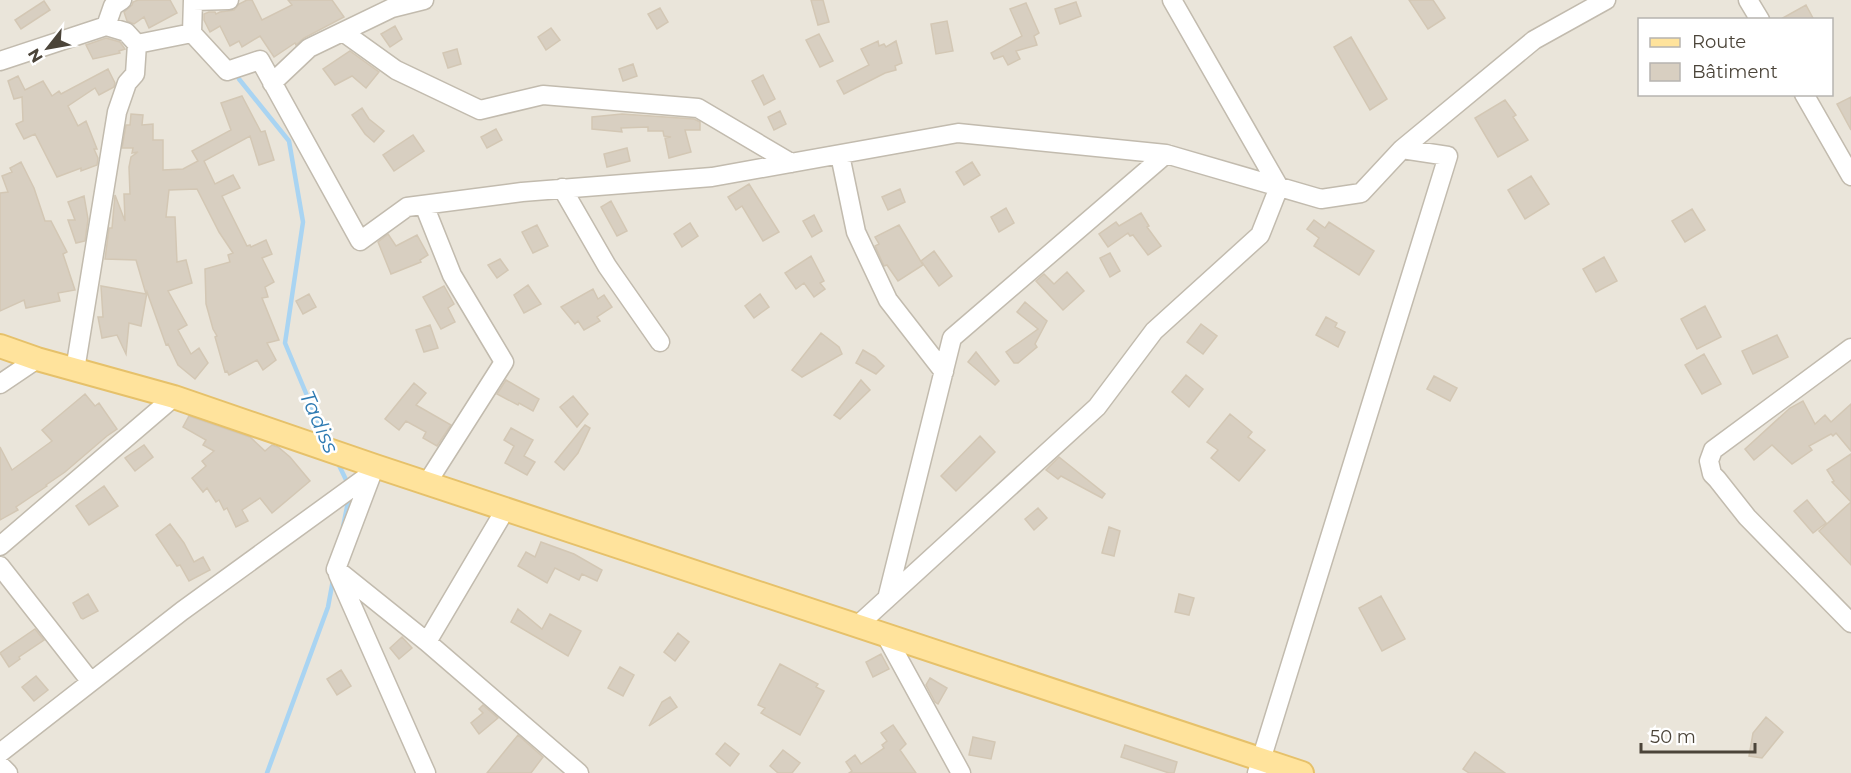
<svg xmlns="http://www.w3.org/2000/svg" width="1851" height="773" viewBox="0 0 1851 773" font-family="Montserrat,sans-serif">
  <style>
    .residential { fill: #eae5da; fill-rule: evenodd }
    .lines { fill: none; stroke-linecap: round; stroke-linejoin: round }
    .stream { stroke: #a9d4f2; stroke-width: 4.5 }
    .building { fill: #d8cfc1; stroke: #d3c7b4; stroke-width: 1.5 }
    .minor-casing { stroke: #c2bbae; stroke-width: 21 }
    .major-casing { stroke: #e6c16a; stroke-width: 26 }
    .minor { stroke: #fff; stroke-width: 18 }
    .major { stroke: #ffe39c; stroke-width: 22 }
    .labels { text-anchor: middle; stroke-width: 5; stroke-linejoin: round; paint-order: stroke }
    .water-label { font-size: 21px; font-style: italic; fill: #2e7ab2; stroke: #fff }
  </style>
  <rect width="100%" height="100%" fill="#f6f3ec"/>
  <path class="residential" d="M0,0H1851V773H0ZM1640,20H1832V94H1640Z"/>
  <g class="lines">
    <path class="stream" d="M239,79L289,141L303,222L285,343L326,441
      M337,461L348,484
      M343,527L349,497
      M267,773L328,607L333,580"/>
  </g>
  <path class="building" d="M138,0H170L177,13L149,28L144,17L134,24L127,21L124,12L132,5L133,2Z
    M247,0H252L262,20L292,5L288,0H332L344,17L304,38L296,45L295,43L274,57L260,36L242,47L239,41L230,46L220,26L210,32L204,20V14L209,12H215L216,14L220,12L234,10L239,4Z
    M811,0H823L829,22L818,25Z
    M1409,0H1433L1445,18L1428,29Z
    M44,1L50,10L21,29L15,20Z
    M1076,2L1081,16L1060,24L1055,9Z
    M1026,3L1039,33L1034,36L1037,45L1016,51L1020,59L1008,65L1003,56L994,59L991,53L1022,36L1010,9Z
    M1806,5L1814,20H1779Z
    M660,8L668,22L657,29L648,14Z
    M947,21L953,51L936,54L931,24Z
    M395,26L402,39L390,47L381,34Z
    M551,28L560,40L546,50L538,37Z
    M819,34L833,61L820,67L806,40Z
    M1351,37L1387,99L1370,110L1334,47Z
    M106,38L120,42L125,49L119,51L120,53L93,59L86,45Z
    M878,41L879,46L884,44L886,47L896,41L902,63L895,66L896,70L885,73L844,94L837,81L869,65L861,49Z
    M457,49L461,64L448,68L443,53Z
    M350,51L379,72L366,88L352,76L335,85L323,69Z
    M633,64L637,76L623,81L619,69Z
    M108,69L115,83L114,87L99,95L95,88L68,106L78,126L86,121L97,149H94L98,158L97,165L81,171V168L57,177L35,134L24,139L16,124L23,121L22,97L14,99L8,81L18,76L25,90L43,81L52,96L59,91L61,94Z
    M763,75L775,99L764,105L752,81Z
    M242,96L261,132L265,131L274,160L259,165L250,136L204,161L215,184L233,175L240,188L222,196L247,246L250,245L251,247L266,240L272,254L262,258L274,282L265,287L268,297L262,298L279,340L267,343L276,360L263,370L257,360L229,375L227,371L225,372L215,337L217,336L213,329L206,304L205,269L230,262L228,255L233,253L219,232L197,189L169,190L166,217H175L177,262L186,260L192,283L168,291L187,325L178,330L191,354L199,348L208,363L195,379L178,365L168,344L166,345L147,292L141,326L129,323L126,354L117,335L102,338L98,317H103L101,286L146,294L136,260L105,259L109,228H112L115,195L125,221L124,194H130L129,167L131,157L138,152L132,153L133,148H122L126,125H130L131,114L143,115L142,125L153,124V140H163V170L183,169L198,161L192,151L231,130L221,103Z
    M1851,97V130L1837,104Z
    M1505,100L1516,115L1513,117L1528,140L1498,157L1475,118Z
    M362,108L369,119L384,131L374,142L365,134L352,115Z
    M780,111L786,124L774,130L768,117Z
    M622,114L694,119L700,122V130H685L691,152L669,158L665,138L671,137L664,136L663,131H648V127L621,128L622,132L592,129V117Z
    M496,129L502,140L487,148L481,137Z
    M413,135L424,151L394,171L383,155Z
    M627,148L630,161L607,167L604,154Z
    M21,162L34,188L45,221H51L67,252L63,254L75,290L58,293L60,301L26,308L24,300L0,311V193L8,192L2,176L12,172L10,168Z
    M972,162L980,175L964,185L956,172Z
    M1531,176L1549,204L1525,219L1508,190Z
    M749,184L779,232L763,241L742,206L736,210L728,197Z
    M900,189L905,202L888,210L882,197Z
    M84,196L88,219L85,241L76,243L68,220H75L68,202Z
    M611,201L627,231L617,236L601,207Z
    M1006,208L1014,223L999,232L991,217Z
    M1692,209L1705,230L1685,242L1672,221Z
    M1141,213L1149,226L1147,227L1161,246L1148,255L1133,235L1130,236L1128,233L1108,247L1099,234L1116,222L1119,226Z
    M814,215L822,231L812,237L803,221Z
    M1314,220L1325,228L1329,222L1374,251L1359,275L1314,246L1319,238L1307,229Z
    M690,223L698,236L682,247L674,234Z
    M537,225L548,246L533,253L522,232Z
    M899,225L923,265L898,281L887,265L884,266L875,246L879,244L875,237Z
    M388,234L396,246L417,235L428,255L420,260L421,262L391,274L378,242Z
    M934,251L952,276L939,286L921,261Z
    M1110,253L1120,271L1110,277L1100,258Z
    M811,256L824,281L820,283L825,289L814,297L804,283L796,289L785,273Z
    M1604,257L1617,281L1596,292L1583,269Z
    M500,259L508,270L497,278L488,265Z
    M1067,272L1084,291L1063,310L1036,281L1044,274L1054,284Z
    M528,285L541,304L524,313L514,295Z
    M444,286L454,304L448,308L455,322L441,329L423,297Z
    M593,289L598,299L604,295L612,307L597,317L600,321L584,330L578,321L575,324L561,307Z
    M309,294L316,307L303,314L296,301Z
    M760,294L769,307L754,318L745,306Z
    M1025,302L1047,321L1035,344L1037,347L1018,363H1014L1006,352L1038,329L1017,312Z
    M1705,306L1721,337L1697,349L1681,319Z
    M1326,317L1337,323L1335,327L1345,332L1338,347L1316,335Z
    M1201,324L1217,336L1203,354L1187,342Z
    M430,325L438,348L424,352L416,330Z
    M821,333L839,347L842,354L802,377L792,370Z
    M1777,335L1788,357L1753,374L1742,351Z
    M863,350L875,357L884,366L876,374L856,363Z
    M976,352L999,381L995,385L968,362Z
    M1704,354L1721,384L1702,394L1685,365Z
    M1186,375L1203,389L1189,407L1172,392Z
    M1434,376L1457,388L1450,401L1427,389Z
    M506,380L539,399L533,411L519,403L518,405L497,394Z
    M861,380L870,390L840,419L834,415Z
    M414,383L426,393L416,405L451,425L437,446L423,438L426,432L406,421L399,430L385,419Z
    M85,394L95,406L99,403L117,429L107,436L65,472L46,485L47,486L16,507L18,510L0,520V447L12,470L52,441L42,430Z
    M573,396L588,414L577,427L560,407Z
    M1803,401L1815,424L1825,415L1831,422L1851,404V451L1836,433L1833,436L1831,434L1809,446L1812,450L1792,464L1772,445L1754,460L1745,449L1790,408Z
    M1230,414L1252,432L1248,437L1265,450L1239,481L1211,458L1218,450L1207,442Z
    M189,416L250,437L265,451L272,445L278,447L290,457L310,481L272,513L260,498L242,510L248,521L236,527L227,508L224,510L219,500L216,502L207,488L203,492L192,478L206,466L202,461L214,451L203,445L206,440L183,427Z
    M585,425L590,428L578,453L564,470L555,462Z
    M511,428L533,440L524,456L535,462L527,475L505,463L514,446L504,440Z
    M980,436L995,452L956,491L941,476Z
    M144,445L153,457L135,471L125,458Z
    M1851,454V502L1832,482L1834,481L1827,470Z
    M1059,457L1105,494L1102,498L1061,476L1058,479L1046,470Z
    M104,486L118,506L89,525L76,506Z
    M1807,500L1826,523L1813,533L1794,511Z
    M1851,502V565L1819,531Z
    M1038,508L1047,518L1034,530L1025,519Z
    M170,524L184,543L194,562L203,557L210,570L189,581L180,565L177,566L156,535Z
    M1109,527L1120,531L1114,556L1102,553Z
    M541,542L574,554L602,570L597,581L582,574L579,580L555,568L547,583L518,566L526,552L535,557Z
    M88,594L98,611L83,619L81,618L73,603Z
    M1179,594L1194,598L1189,615L1175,612Z
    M1381,596L1405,639L1382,651L1359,608Z
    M518,609L542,629L550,614L581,631L568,656L511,622Z
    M35,629L44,640L19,657L20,659L9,667L0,653Z
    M678,633L689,642L675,661L664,652Z
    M402,637L412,648L399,659L390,648Z
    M881,654L889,669L873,677L866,662Z
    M780,664L818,684L816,687L824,691L800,735L761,713L765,708L758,705Z
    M620,667L634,675L623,696L608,688Z
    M341,670L351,686L337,695L327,679Z
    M36,676L48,690L34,701L22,687Z
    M930,678L947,688L938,704L935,702L926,685Z
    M670,697L677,707L649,726L662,702Z
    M483,705L498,718L479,734L471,723L483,713L479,709Z
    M1766,717L1783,732L1762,758L1749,756L1753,733Z
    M893,725L906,744L900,750L916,773H849L852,771L846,762L855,755L861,764L884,748L882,745L887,741L881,733Z
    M518,735L543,757L531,773H487Z
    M973,737L995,742L991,759L969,755Z
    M725,743L739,754L730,766L716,754Z
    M1125,745L1177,762L1174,773H1169L1121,757Z
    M783,750L800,763L792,773H778L770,766Z
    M1475,752L1505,773H1469L1463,769Z"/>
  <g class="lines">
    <g class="minor-casing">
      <path id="minor" d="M193,0L192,33L227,71L260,60L360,241L407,207L522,192L712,177L958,133L1166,154L1321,199L1361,193L1402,149L1448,156L1257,773
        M1748,0L1760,20
        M193,1L229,0
        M106,26L113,6L122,0
        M343,32L396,70L480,110L543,95L698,108L791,163
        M137,44L192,33
        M0,61L106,26L126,32L137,44L135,74L127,83L117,112L75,370
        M272,83L309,48L392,8L424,0
        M1804,94L1851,176
        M1402,149L1534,40L1606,0
        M840,155L856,232L888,300L944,372
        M562,188L607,266L660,342
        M424,205L452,275L504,362L427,483
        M1851,348L1713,450L1709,461L1712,474L1717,479L1747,517L1851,623
        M0,384L37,359
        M373,471L336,569L427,642L579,773
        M0,546L174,397
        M0,566L91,682
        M338,574L426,773
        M887,599L952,338L1166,154
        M857,626L1097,407L1154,331L1260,235L1279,187L1172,0
        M886,636L961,773
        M427,642L505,510
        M0,753L182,611L372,473
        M0,765L8,773"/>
    </g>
    <g class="major-casing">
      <path id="major" d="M0,346L37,359L174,397L375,466L1302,773"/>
    </g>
    <use href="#minor" class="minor"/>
    <use href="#major" class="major"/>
  </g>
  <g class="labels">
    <g class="water-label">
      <text transform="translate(319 422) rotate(66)" y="7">Tadiss</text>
    </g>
  </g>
  <rect x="1638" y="18" width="195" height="78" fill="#ffffff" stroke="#b7b4b0" stroke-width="1.5"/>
  <rect x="1650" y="38" width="30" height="9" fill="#ffe39c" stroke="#b7b4b0" stroke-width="1.5"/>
  <text x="1692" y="48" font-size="18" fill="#4b4439">Route</text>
  <rect x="1650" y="63" width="30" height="18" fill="#d8cfc1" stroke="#b7b4b0" stroke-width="1.5"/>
  <text x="1692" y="78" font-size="18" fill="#4b4439">Bâtiment</text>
  <g transform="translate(48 48) rotate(239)" stroke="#ffffff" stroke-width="4.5" paint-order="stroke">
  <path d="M0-4.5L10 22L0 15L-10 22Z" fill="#4b4439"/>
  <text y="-9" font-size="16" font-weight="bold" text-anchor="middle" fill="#4b4439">N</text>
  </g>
  <path d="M1641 743v9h114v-9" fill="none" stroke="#4b4439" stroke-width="3"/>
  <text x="1650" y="743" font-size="18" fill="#4b4439" stroke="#ffffff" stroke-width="4.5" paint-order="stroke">50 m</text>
</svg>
